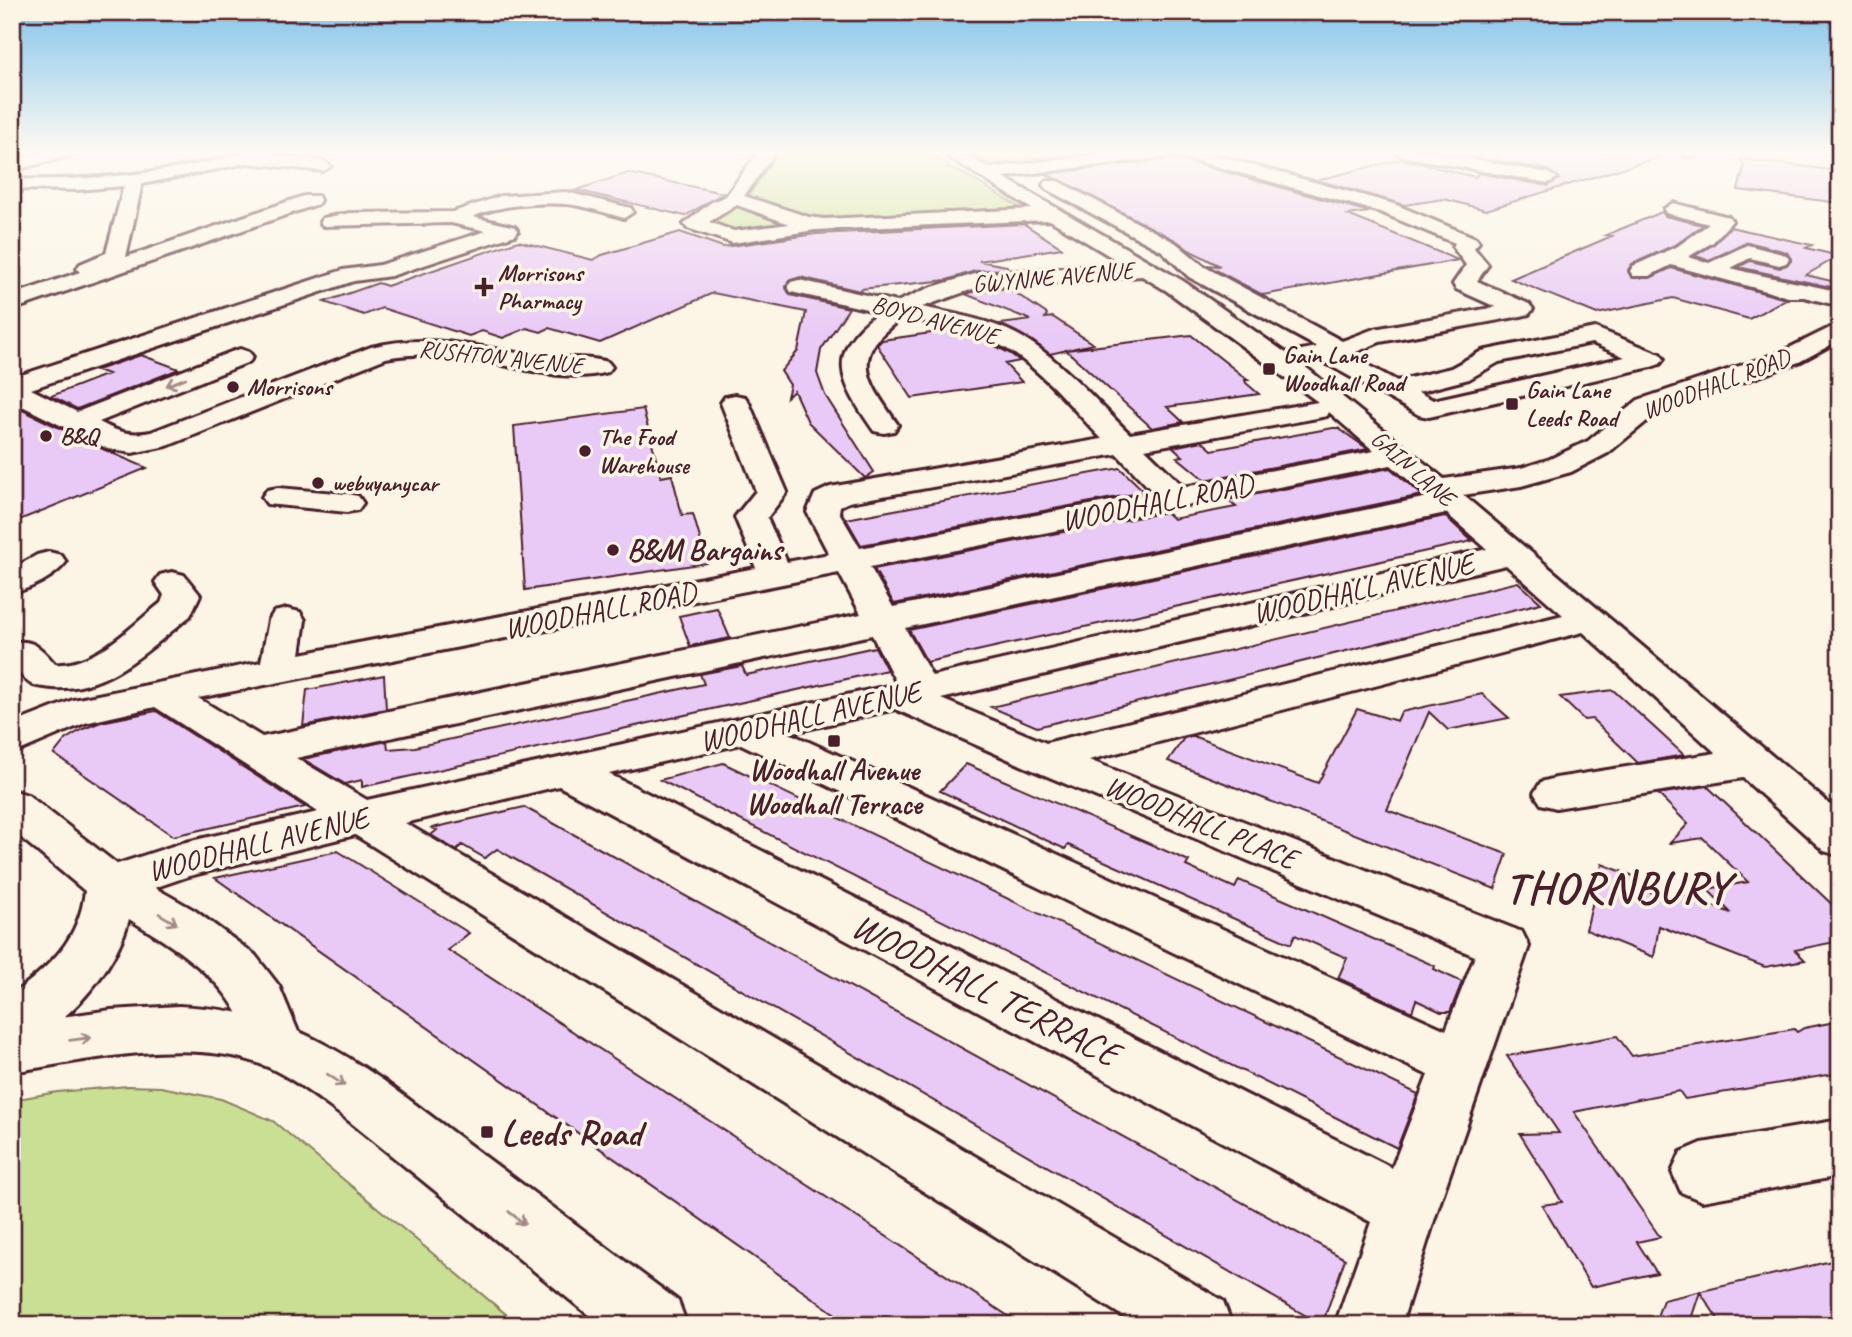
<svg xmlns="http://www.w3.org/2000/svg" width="1852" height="1337" viewBox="0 0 1852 1337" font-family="Caveat,sans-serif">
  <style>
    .green { fill: #c9df94; stroke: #8a7f60; stroke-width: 2 }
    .building { fill: #e9c9f6; stroke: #4a1f2b; stroke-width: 2 }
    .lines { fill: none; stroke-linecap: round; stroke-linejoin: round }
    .minor-casing { stroke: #4a1f2b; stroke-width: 6 }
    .major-casing { stroke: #4a1f2b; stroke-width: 6 }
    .highway-casing { stroke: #4a1f2b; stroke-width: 6 }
    .minor { fill: #fcf5e5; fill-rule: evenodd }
    .major { fill: #fcf5e5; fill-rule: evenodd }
    .highway { fill: #fcf5e5; fill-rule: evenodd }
    .oneway { stroke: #a38a88 }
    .poi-dot { fill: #4a1f2b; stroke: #fcf5e5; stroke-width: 2.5 }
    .labels { text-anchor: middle; stroke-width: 7; stroke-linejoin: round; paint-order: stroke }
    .far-poi-label { font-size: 24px; font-weight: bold; fill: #4a1f2b; stroke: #fcf5e5; text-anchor: start }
    .far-street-label { font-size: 24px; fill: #4a1f2b; stroke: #fcf5e5 }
    .street-label { font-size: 30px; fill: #4a1f2b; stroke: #fcf5e5 }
    .poi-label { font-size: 30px; font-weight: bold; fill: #4a1f2b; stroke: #fcf5e5; text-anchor: start }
    .near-street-label { font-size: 37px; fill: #4a1f2b; stroke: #fcf5e5 }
    .near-poi-label { font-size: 37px; font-weight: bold; fill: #4a1f2b; stroke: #fcf5e5; text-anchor: start }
    .near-district-label { font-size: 44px; font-weight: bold; letter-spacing: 2px; fill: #4a1f2b; stroke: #fcf5e5 }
  </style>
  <rect width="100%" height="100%" fill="#fcf5e5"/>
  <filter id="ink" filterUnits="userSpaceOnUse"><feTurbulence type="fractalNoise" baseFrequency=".0143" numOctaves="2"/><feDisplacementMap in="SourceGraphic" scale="14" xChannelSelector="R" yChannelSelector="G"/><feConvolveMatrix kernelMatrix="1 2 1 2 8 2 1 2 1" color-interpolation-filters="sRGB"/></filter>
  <g filter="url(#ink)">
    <path class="green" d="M779,151H926L949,165L948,168L964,174L1029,213L819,221L757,204L748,197Z
      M968,151H1020L1031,157L1108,151L991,164Z
      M733,205H739L798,223C764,229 741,236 708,222Z
      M128,1086L161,1087L221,1099L273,1121L519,1325H12V1100L57,1092Z"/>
    <path class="building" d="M1501,151H1658L1659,157L1486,210L1444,199L1404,205L1317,180L1402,159L1475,177L1479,173L1548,186L1559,179L1548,170L1492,160Z
      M1170,159L1193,163L1369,212L1348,215L1458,260L1263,295L1206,265L1220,266L1189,250L1177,241L1046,174Z
      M1741,159L1840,171V203L1738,190L1744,167Z
      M628,173L723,193L685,216L576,190Z
      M1662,212L1665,216L1703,225L1677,244L1632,264L1628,270L1631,277L1650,278L1671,268L1786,299L1749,319L1673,298L1597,314L1511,279L1612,236L1606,235Z
      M1024,224L1062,248L979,261L1007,266V269L975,271L947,280L861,289L860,291L800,277L789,281L786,288L790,295L849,308L821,350L817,373L825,395L874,472L865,478L808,422L794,391L787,397L790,385L781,371L798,351L806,312L713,293L600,343L549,328L541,332L527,328L503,338L482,331L469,336L382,308L364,315L324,302L378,283L387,286L518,241L593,260L602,255L680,232L723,247L816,234Z
      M1730,227L1812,245L1806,248L1839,256L1806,275L1840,283V289L1738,267L1750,261L1780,268L1791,261L1787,252L1748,242L1709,260L1695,256L1714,244Z
      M1008,288L1047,314L1045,318L1053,317L1093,344L1050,354L1031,340L1000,324L1031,320L965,294L977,291Z
      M952,330L986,341L1011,354L1020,361L1005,364L1022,382L912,398L877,345L882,340Z
      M1191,335L1248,380H1245L1246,383L1259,394L1167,407L1183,422L1152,428L1066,350Z
      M141,355L179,369L77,409L51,396L108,374L97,370Z
      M12,405L105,450L147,468L12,523Z
      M643,409L661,477L672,475L682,515L693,514L707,563L525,590L514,426Z
      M1333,428H1338L1368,449L1205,480L1177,457L1183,456L1173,447L1202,441L1212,450Z
      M1120,468L1145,492L861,545L846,519Z
      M1390,468L1422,495L894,604L874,569L1166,512L1173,519L1236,507L1227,500Z
      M1445,516L1472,541L927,662L909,630Z
      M1518,582L1541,603L1037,727L991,707Z
      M717,608L730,638L690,646L679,616Z
      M875,647L887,670L362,787V780L345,784L303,759L387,741L388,749L415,747L704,684L700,674L742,666L746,675Z
      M384,675L386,709L303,726L307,690Z
      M1613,690L1658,731L1684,755L1638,763L1592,719L1584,720L1560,697Z
      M1482,694L1509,718L1448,730L1429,712L1387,810L1507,854L1495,889L1168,761L1184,738L1193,736L1318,783L1357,709L1397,721L1401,712Z
      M156,711L305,807L173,836L54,754L66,739L83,729L101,722Z
      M723,763L1418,1094L1397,1148L660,780Z
      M966,764L1189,861L1186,866L1235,888L1239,880L1435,966L1434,969L1462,982L1450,1012H1441L1416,1000L1412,1012L1338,978L1347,958L1295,935L1291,944L1068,845L1065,849L940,791Z
      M1707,786L1840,912V941L1795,950L1805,960L1765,967L1659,926L1654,957L1586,930L1602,864L1636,877L1634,886L1661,896L1679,893L1731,913L1707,889L1748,882L1703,838L1670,843L1688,824L1658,794Z
      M524,807L1345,1259L1322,1325L497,849L485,858L462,845L456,850L431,835L437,830L432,828Z
      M338,851L469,933L448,950L1022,1325H851L215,878Z
      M1840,1021V1073L1685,1099L1679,1091L1574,1112L1660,1237L1637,1242L1657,1273L1591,1287L1542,1205L1562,1202L1520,1134L1559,1133L1507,1056L1617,1036L1632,1056L1794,1029L1797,1032L1804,1028Z
      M1840,1259V1325H1722L1700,1292L1689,1325H1654L1663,1300Z"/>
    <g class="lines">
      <g class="minor-casing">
        <path id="minor" d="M50,151H77L75,154L12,171V161Z
          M251,151H277L272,155L323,161L331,166L323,171L247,163L142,184L126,257L304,196H318L320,200L318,204L12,310V295L80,272L77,269L80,264L106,253L124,186L77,190L12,189V179C93,181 173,174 251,151Z
          M759,151H776L744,196L809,217L824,219L1032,209L939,151H959L989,168L1128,151H1200L1394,204L1476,238L1479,242L1474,248L1488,265L1477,281L1529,304L1533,309L1529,314L1521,316L1380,342L1349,355L1397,381L1451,368L1482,351L1595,328L1660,354L1664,359L1660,364L1651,367L1429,417L1419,415L1322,361L1303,365L1444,479L1521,468L1550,459L1588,441L1638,400L1781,352L1840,323V340L1799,362L1658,412L1608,453L1571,472L1521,486L1463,495L1840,813V856L1824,851L1743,778L1556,808L1541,804L1534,793L1541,782L1556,778L1716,753L1583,632L1089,760L1522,932L1529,946L1438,1208L1401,1325H1335L1371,1222L559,786L405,823L1223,1301L1232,1325H1137L355,835L189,876L110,903L93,898L86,885L93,872L182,843L318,812L155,707L85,723L12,754V724L73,700L261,662L269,620L274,612L287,609L300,612L305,620L300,654L756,568L735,517L756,491L721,403L725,397L735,395L745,397L749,403L787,492L767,518L787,562L829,554L807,512L815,494L830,487L1102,439C1074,410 1046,375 1012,352C980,331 940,325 903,317C848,356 866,379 898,425L894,431L884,433L874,431C840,382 823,353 880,312L791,292L788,287L791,282L799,280L897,302L929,288L975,274L1123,264L1050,220L815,230L733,243L687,228L684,224L710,203L726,196ZM1170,156L1194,160L1380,212L1455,243L1453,247L1466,265L1453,284L1456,289L1496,307L1374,329L1342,341L1205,267L1176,243L1058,181H1046L1043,185L1046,189L1162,251L1189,277L1317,347L1286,353L1183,281L1003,177ZM737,205L789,224L734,231L709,222ZM1142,276L1167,291L1318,402L1130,434C1098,403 1067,367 1030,342C998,321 958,315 922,307L976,288ZM1592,343L1625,357L1433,400L1418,392L1469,379L1499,362ZM1329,412L1374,451L1184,487L1145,449L1317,418L1327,416ZM1117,454L1154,493L860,548L839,512L840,506L849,502ZM1391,465L1428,497L893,607L870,567ZM1446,513L1487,549L932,676L905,628ZM1506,565L1563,615L1046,743L941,699ZM839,573L861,614L262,737L198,698ZM872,635L897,684L367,800L296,758ZM895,709L1028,768L1475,956L1446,1030L789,733ZM741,744L1428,1075L1392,1168L609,774Z
          M1394,151H1429L1548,173L1557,178L1548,183L1402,156Z
          M1684,151H1700L1697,156H1685Z
          M1822,151H1840V157L1824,154Z
          M566,192L631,208L633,212L624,218C605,213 584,205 565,204C539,202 497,205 473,217L515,227L518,231L515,235L391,276L354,281L31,389L77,412L231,352L240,349L249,352L253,357L249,362L99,422C118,432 129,436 151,432L371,347C431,332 484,349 543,357C564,359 588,356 608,362L612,367L608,372C563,384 512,365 468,358C440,354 414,353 386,358L167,446L132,453L106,448L12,401V378L343,270L380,265L486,231L451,223L323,226L320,222L323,218L350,213L453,212L501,196Z
          M1673,203L1729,217L1732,221L1713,242L1688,257L1709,263L1747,245L1786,255L1789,259L1786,263L1779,265L1750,258L1731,268C1767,278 1803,283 1840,292V306L1804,297H1788L1671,265L1649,276H1633L1630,271L1633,266L1678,246L1709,224L1666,213L1664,209Z
          M278,488L347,494L358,496L363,503L358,510L347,512L267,504L262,497L267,490Z
          M49,552L61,555L66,562C55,577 30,589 12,593V569L37,555Z
          M172,572L184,575L200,595L190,616C150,648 108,692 52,688C46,687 36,687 31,684C24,680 17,669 12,663V643C33,638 42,649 55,664C95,667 132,625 161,603L164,595L155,582L160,575Z
          M1840,1120V1176L1702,1201L1681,1192L1672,1172L1681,1152L1702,1143Z"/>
      </g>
      <g class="major-casing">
        <path id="major" d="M12,790L28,795L127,872L194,910L255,955L279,986L304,1046L296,1063L277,1070L258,1063C250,1046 245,1028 237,1012C217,973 165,941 129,919C114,973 65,1029 12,1048V995C50,966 79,941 85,891L12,830Z"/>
      </g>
      <g class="highway-casing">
        <path id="highway" d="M179,1006C265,1010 314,1033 384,1081L678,1301L687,1325H601L344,1117C320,1100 295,1079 268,1067C194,1035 89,1060 12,1072V1024L111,1010Z"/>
      </g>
      <use href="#minor" class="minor"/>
      <use href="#major" class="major"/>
      <use href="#highway" class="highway"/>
    </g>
    <defs><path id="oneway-shaft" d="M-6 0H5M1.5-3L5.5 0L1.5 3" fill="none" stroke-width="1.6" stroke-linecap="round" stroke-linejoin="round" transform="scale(1.75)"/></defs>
    <g class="oneway">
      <use href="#oneway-shaft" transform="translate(176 382) rotate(158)"/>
      <use href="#oneway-shaft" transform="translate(168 919) rotate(31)"/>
      <use href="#oneway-shaft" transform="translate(80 1039) rotate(-7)"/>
      <use href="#oneway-shaft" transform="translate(336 1080) rotate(34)"/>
      <use href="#oneway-shaft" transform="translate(517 1218) rotate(38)"/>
    </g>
  </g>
  <linearGradient id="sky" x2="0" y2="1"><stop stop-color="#84c4eb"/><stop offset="0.45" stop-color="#fefaf3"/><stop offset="1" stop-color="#fefaf3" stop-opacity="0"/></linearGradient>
  <rect width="1852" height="338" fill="url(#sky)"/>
  <g class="poi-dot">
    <path d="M480.5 276.5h7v7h7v7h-7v7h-7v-7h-7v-7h7z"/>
    <rect x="1262" y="362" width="14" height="14" rx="3.5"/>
    <circle cx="233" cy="387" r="7"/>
    <rect x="1505" y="397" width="14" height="14" rx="3.5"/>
    <circle cx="46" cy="436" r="7"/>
    <circle cx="585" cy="451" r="7"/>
    <circle cx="318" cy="483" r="7"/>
    <circle cx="613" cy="550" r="7"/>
    <rect x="827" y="734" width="14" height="14" rx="3.5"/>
    <rect x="480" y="1125" width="14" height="14" rx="3.5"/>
  </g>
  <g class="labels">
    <g class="far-poi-label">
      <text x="498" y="281">Morrisons<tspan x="498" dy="28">Pharmacy</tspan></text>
      <text x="1283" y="363">Gain Lane<tspan x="1283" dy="28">Woodhall Road</tspan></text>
      <text x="247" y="395">Morrisons</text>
      <text x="1526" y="398">Gain Lane<tspan x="1526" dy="28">Leeds Road</tspan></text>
      <text x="60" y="444">B&amp;Q</text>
      <text x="599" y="445">The Food<tspan x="599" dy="28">Warehouse</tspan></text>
      <text x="332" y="491">webuyanycar</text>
    </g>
    <g class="far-street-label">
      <text transform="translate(1053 277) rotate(-5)" y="8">GWYNNE AVENUE</text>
      <text transform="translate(935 320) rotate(15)" y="8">BOYD AVENUE</text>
      <text transform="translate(501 357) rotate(6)" y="8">RUSHTON AVENUE</text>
      <text transform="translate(1716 384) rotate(-21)" y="8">WOODHALL ROAD</text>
      <text transform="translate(1413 468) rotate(41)" y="8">GAIN LANE</text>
    </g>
    <g class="street-label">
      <text transform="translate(1157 502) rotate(-11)" y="10">WOODHALL ROAD</text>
      <text transform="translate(1363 588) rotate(-13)" y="10">WOODHALL AVENUE</text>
      <text transform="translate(600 610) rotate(-11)" y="10">WOODHALL ROAD</text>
      <text transform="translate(810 716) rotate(-13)" y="10">WOODHALL AVENUE</text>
      <text transform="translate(1201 822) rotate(22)" y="10">WOODHALL PLACE</text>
      <text transform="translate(258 844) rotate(-14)" y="10">WOODHALL AVENUE</text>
    </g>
    <g class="poi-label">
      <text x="627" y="560">B&amp;M Bargains</text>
      <text x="834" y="780" text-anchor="middle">Woodhall Avenue<tspan x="834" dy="34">Woodhall Terrace</tspan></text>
    </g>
    <g class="near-street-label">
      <text transform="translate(986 989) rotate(27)" y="13">WOODHALL TERRACE</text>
    </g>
    <g class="near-poi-label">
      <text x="501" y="1145">Leeds Road</text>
    </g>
    <g class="near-district-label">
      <text x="1618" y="902">THORNBURY</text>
    </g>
  </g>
  <rect width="1852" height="1337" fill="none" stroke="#fcf5e5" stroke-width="42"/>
  <rect x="21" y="21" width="1810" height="1295" fill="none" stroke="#4a1f2b" stroke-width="2.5" filter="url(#ink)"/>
</svg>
